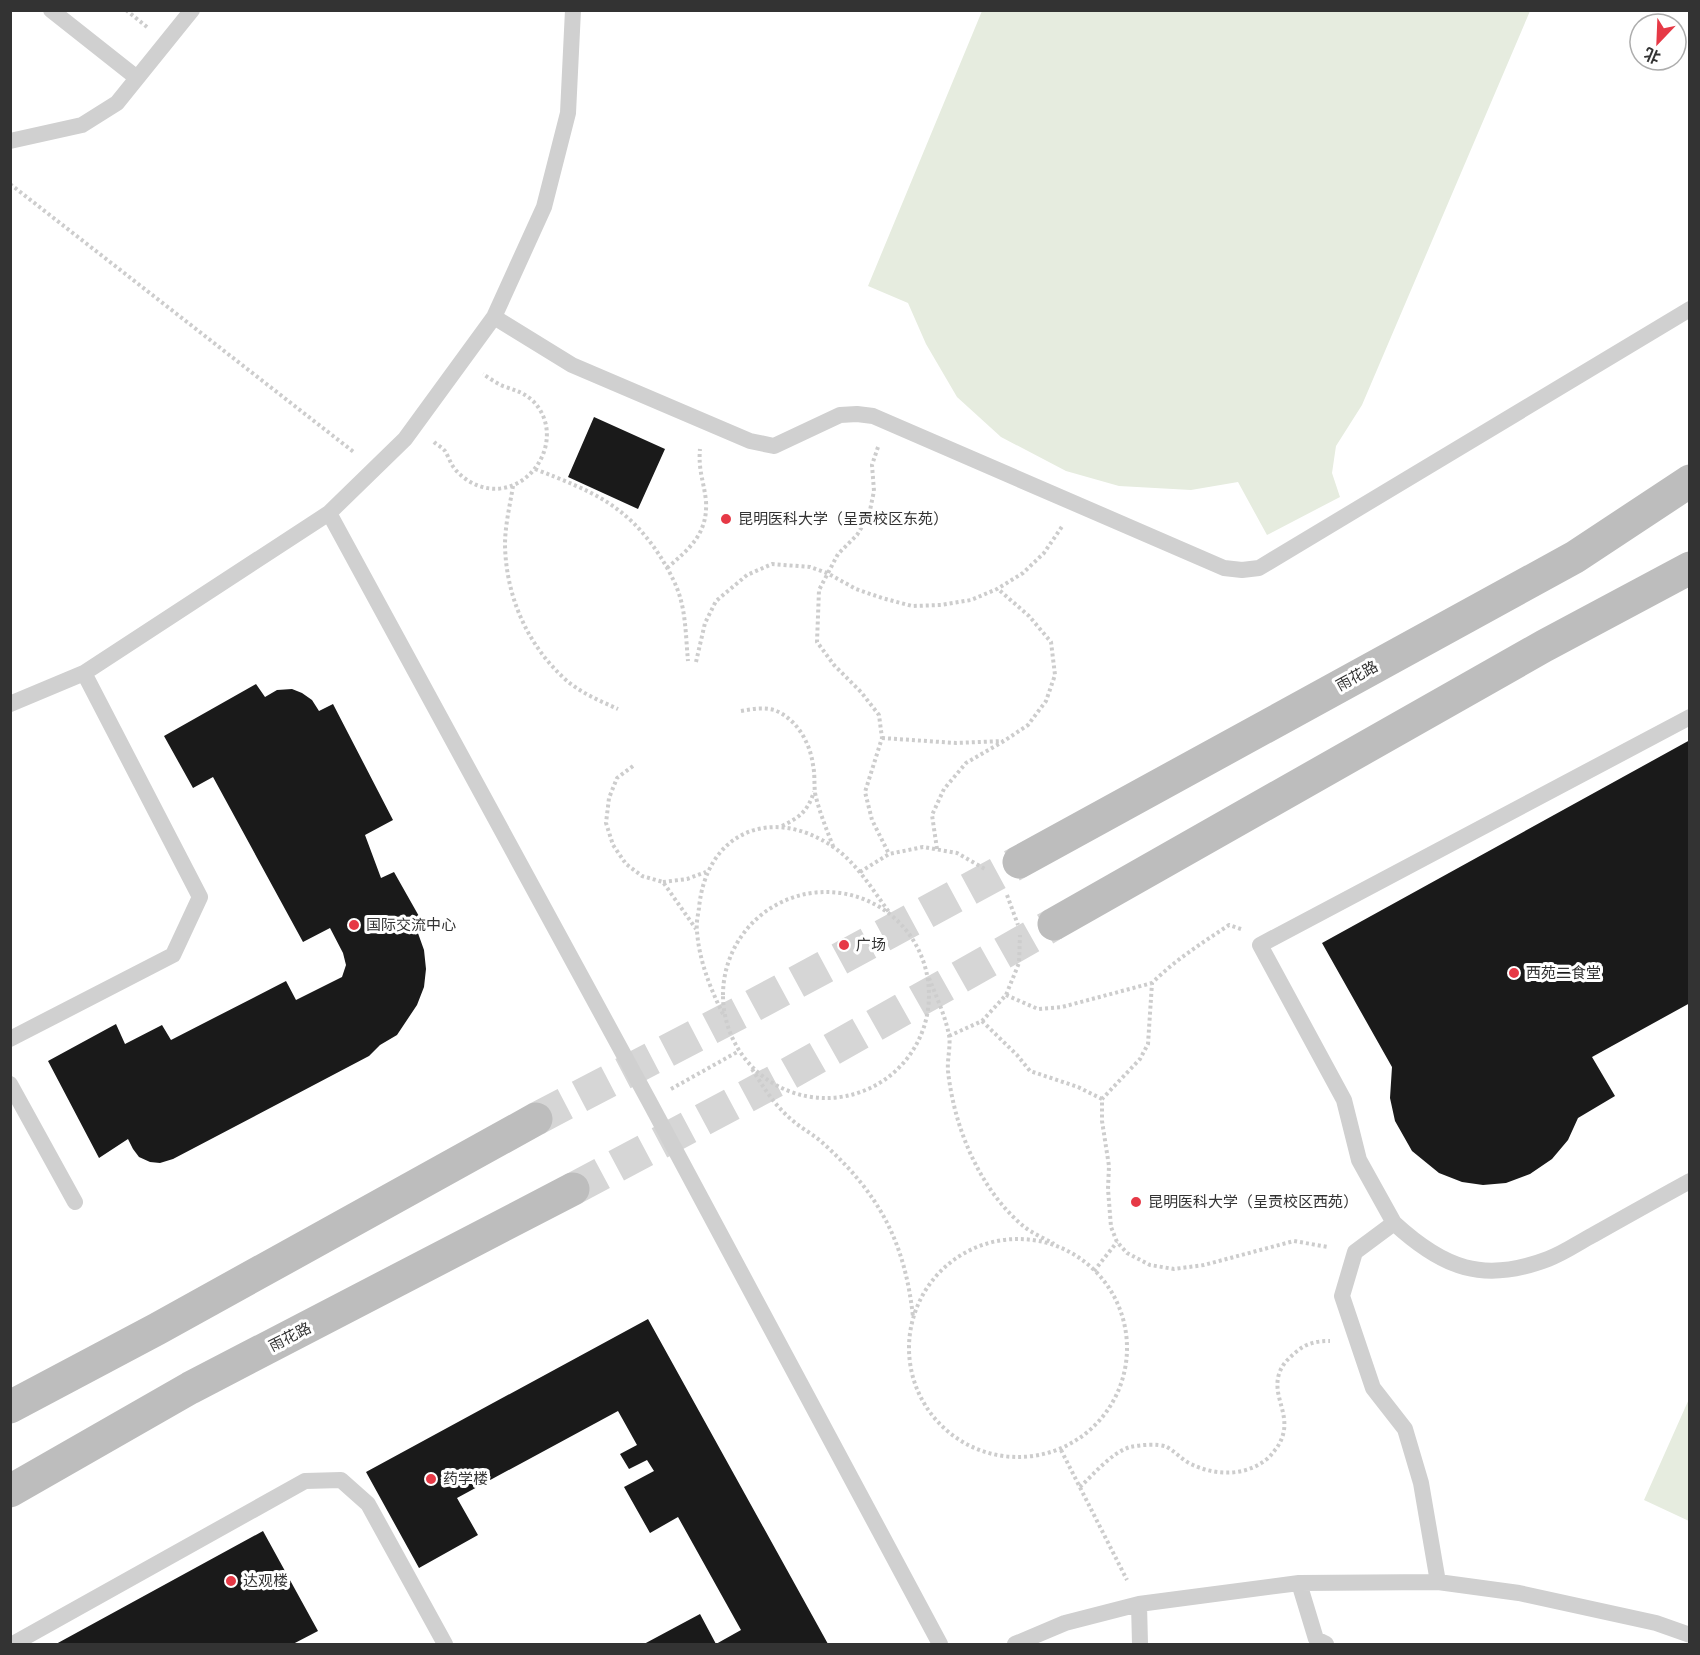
<svg xmlns="http://www.w3.org/2000/svg" width="1700" height="1655" viewBox="0 0 1700 1655" font-family="'Fira Sans Condensed','Noto Sans SC',sans-serif">
  <style>
    .green { fill: #e6ecdf }
    .building { fill: #1a1a1a }
    .lines { fill: none; stroke-linecap: round; stroke-linejoin: round }
    .secondary-tunnel { stroke: #d6d6d6; stroke-width: 33; stroke-dasharray: 33 16; stroke-linecap: butt }
    .path { stroke: #cdcdcd; stroke-width: 4; stroke-dasharray: 3 3; stroke-linecap: butt }
    .lane { stroke: #d0d0d0; stroke-width: 16 }
    .secondary { stroke: #bdbdbd; stroke-width: 33 }
    .poi-dot { fill: #e63946; stroke: #fff; stroke-width: 2 }
    .labels { text-anchor: middle; stroke-width: 6; stroke-linejoin: round; paint-order: stroke }
    .poi-label { font-size: 15px; fill: #333; stroke: #fff; text-anchor: start }
    .street-label { font-size: 15px; fill: #333; stroke: #fff }
  </style>
  <rect width="100%" height="100%" fill="#fff"/>
  <path class="green" d="M982,11H1530L1362,405L1336,446L1332,473L1340,497L1267,535L1238,482L1191,490L1119,486L1066,471L1001,437L957,397L926,344L908,303L868,286Z
    M1689,1399L1690,1521H1689L1644,1500Z"/>
  <path class="building" d="M594,417L665,449L638,509L568,477Z
    M256,684L265,697L277,690L292,689L302,693L312,700L319,711L333,704L393,820L365,835L381,878L394,872L420,918L414,922L424,950L426,969L424,987L417,1005L397,1035L380,1045L369,1056L173,1159L160,1163L150,1162L139,1157L133,1149L128,1139L99,1158L48,1061L116,1024L125,1044L162,1025L171,1040L286,981L296,1000L342,977L346,965L343,953L330,928L303,942L213,777L193,788L164,736Z
    M1690,740V1003L1592,1057L1615,1096L1578,1118L1568,1140L1552,1159L1530,1174L1506,1183L1483,1185L1462,1182L1439,1173L1412,1151L1395,1121L1390,1098L1392,1067L1322,943Z
    M648,1319L828,1644H644L700,1614L716,1644L741,1630L678,1517L650,1533L624,1487L654,1471L647,1460L629,1469L620,1454L637,1445L618,1411L457,1498L478,1535L419,1568L366,1472Z
    M263,1531L318,1631L293,1644H56Z"/>
  <g class="lines">
    <path class="secondary-tunnel" d="M536,1119L745,1010L1019,862
      M573,1189L781,1078L1054,924"/>
    <path class="path" d="M126,10L147,27
      M10,184L355,453
      M434,442C437,445 442,447 445,451C447,454 449,459 451,463C456,473 468,482 479,486C529,503 570,437 532,400C523,392 514,390 503,386C496,383 489,378 483,374
      M878,447L872,465L874,491L869,515L857,535L838,554L819,590L817,642L834,665L861,692L879,715L882,738L865,792L872,820L889,854
      M535,469C591,491 626,504 660,556C668,569 676,583 680,597C686,617 686,640 688,661
      M513,486C510,505 505,525 505,545C506,596 527,645 566,680C581,693 600,701 618,709
      M667,568C689,549 708,534 706,501C704,482 698,470 700,449
      M696,662L705,623L716,601L747,575L772,564L810,567L827,573L856,589L882,598L912,606L941,605L971,600L997,589L1023,573L1044,553L1063,525
      M741,711C752,709 763,707 774,710C796,718 810,742 813,765C815,774 814,783 815,793C819,811 826,828 833,846
      M882,738L956,743L1003,741
      M633,766L617,778L609,798L606,823L613,845L626,864L642,876L663,882L696,929
      M782,826C800,817 807,812 814,792
      M937,849L932,815L944,789L966,763L1004,741L1028,725L1046,701L1055,675L1051,642L1029,616L998,589
      M860,872L889,854L923,847L957,853L985,869
      M663,882L687,879L706,872
      M723 995a103 103 0 1 1 206 0a103 103 0 1 1-206 0Z
      M1007,895L1018,925
      M1241,929L1229,925C1202,943 1175,960 1152,983L1148,1044L1140,1059L1102,1099V1121L1109,1166L1108,1189L1111,1227L1117,1242L1127,1253L1150,1265L1174,1269L1204,1265L1294,1241L1328,1247
      M929,978C936,996 945,1015 949,1035C951,1046 947,1059 948,1071C954,1127 979,1188 1022,1225C1031,1233 1044,1238 1054,1244
      M1006,995L1038,1009L1062,1007L1152,983
      M723,1014C710,988 699,960 697,931C696,923 698,915 699,908C706,833 770,805 832,846C856,862 872,889 889,912
      M982,1021L1017,1055L1030,1071L1078,1087L1102,1099
      M949,1036L982,1021L1006,995L1019,963L1020,935
      M752,1069C764,1088 775,1106 792,1120C802,1129 815,1135 825,1145C880,1195 905,1243 913,1317
      M671,1089L739,1051
      M909 1348a109 109 0 1 1 218 0a109 109 0 1 1-218 0Z
      M1094,1271L1117,1242
      M1061,1450L1127,1580
      M1080,1487C1094,1474 1111,1453 1130,1447C1140,1445 1158,1443 1167,1447C1176,1452 1183,1461 1193,1465C1217,1476 1246,1476 1267,1459C1271,1456 1273,1452 1276,1449C1297,1419 1271,1400 1279,1374C1282,1364 1289,1358 1296,1352C1306,1343 1317,1341 1330,1341"/>
    <path class="lane" d="M51,10L137,78
      M10,141L82,125L117,103L192,10
      M494,317L572,365L750,441L774,446L840,415L857,414L873,416L1224,568L1242,570L1259,568L1690,309
      M329,513L649,1101L940,1644
      M10,704L84,673L329,513L405,439L494,317L544,207L568,113L573,10
      M10,1039L173,955L200,897L84,673
      M10,1084L75,1202
      M1394,1223C1443,1268 1483,1284 1548,1259C1564,1253 1578,1243 1593,1235C1625,1217 1657,1199 1690,1181
      M1438,1582L1421,1483L1405,1429L1373,1388L1342,1296L1355,1252L1394,1223L1359,1160L1344,1100L1260,945L1690,717
      M1299,1583L1316,1639L1326,1644
      M1139,1604L1140,1644
      M13,1644L305,1481L341,1480L368,1504L445,1644
      M1015,1644L1065,1623L1139,1604L1299,1583L1438,1582L1519,1593L1656,1623L1690,1635"/>
    <path class="secondary" d="M1019,862L1575,557L1690,481
      M1054,924L1544,646L1690,568
      M10,1407L157,1329L536,1119
      M10,1491L190,1388L573,1189"/>
  </g>
  <g class="poi-dot">
    <circle cx="726" cy="519" r="6"/>
    <circle cx="354" cy="925" r="6"/>
    <circle cx="844" cy="945" r="6"/>
    <circle cx="1514" cy="973" r="6"/>
    <circle cx="1136" cy="1202" r="6"/>
    <circle cx="431" cy="1479" r="6"/>
    <circle cx="231" cy="1581" r="6"/>
  </g>
  <g class="labels">
    <g class="poi-label">
      <text x="738" y="524">昆明医科大学（呈贡校区东苑）</text>
      <text x="366" y="930">国际交流中心</text>
      <text x="856" y="950">广场</text>
      <text x="1526" y="978">西苑二食堂</text>
      <text x="1148" y="1207">昆明医科大学（呈贡校区西苑）</text>
      <text x="443" y="1484">药学楼</text>
      <text x="243" y="1586">达观楼</text>
    </g>
    <g class="street-label">
      <text transform="translate(1357 676) rotate(-29)" y="5">雨花路</text>
      <text transform="translate(290 1337) rotate(-27)" y="5">雨花路</text>
    </g>
  </g>
  <rect width="1700" height="1655" fill="none" stroke="#333333" stroke-width="24"/>
  <g transform="translate(1658 42) rotate(203)"><circle r="28" fill="#ffffff" stroke="#adadad" stroke-width="1.5"/>
  <path d="M0-4.5L10 22L0 15L-10 22Z" fill="#e63946"/>
  <text y="-9" font-size="16" font-weight="bold" text-anchor="middle" fill="#333333">北</text>
  </g>
</svg>
